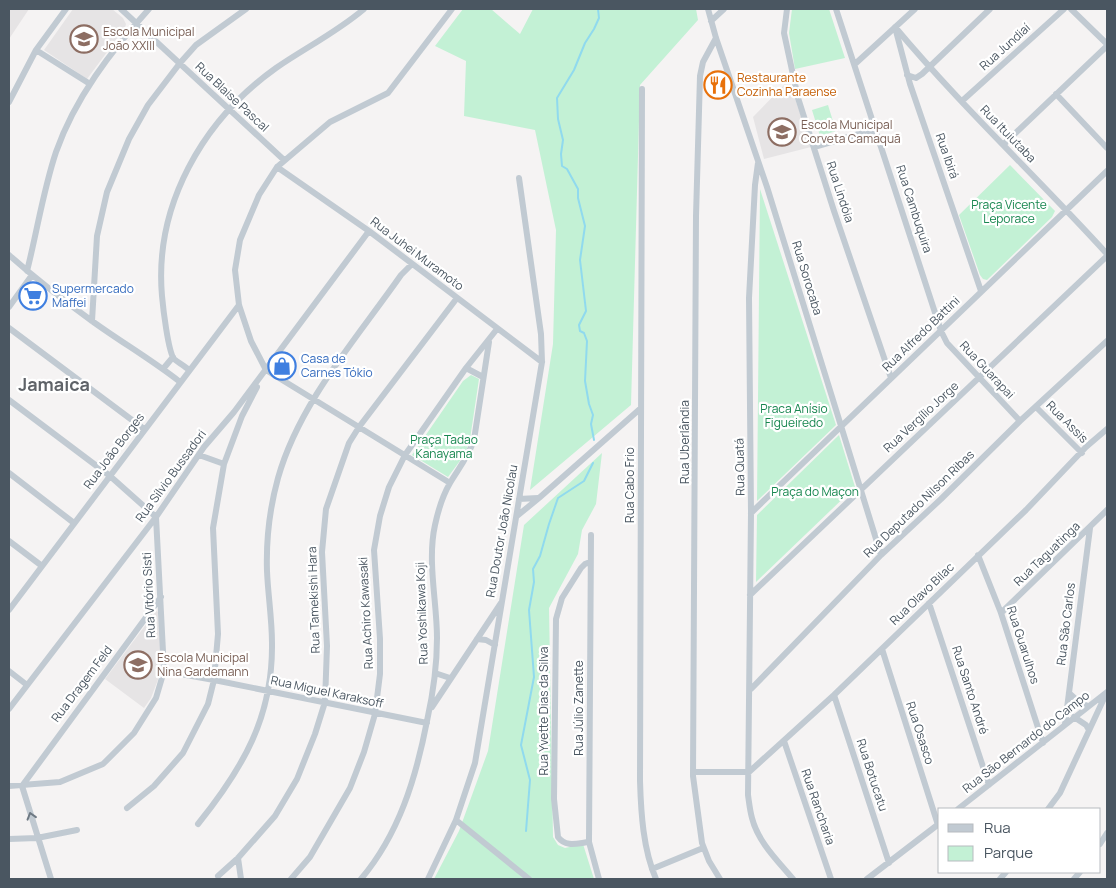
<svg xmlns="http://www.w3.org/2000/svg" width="1116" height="888" viewBox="0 0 1116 888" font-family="Manrope,sans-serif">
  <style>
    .education { fill: #e6e4e5 }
    .green { fill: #c3f1d5 }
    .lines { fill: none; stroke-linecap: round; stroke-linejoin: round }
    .stream { stroke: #90daee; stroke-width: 2 }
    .street { stroke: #c1cad2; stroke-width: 6 }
    .oneway { stroke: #6e7983 }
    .labels { text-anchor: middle; stroke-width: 4.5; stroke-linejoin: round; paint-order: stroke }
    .education-label { font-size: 12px; fill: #785e54; stroke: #fff; text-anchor: start }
    .street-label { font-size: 12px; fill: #4a5661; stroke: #fff }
    .food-label { font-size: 12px; fill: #c56008; stroke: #fff; text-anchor: start }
    .park-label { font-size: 12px; fill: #17864f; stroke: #fff }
    .shop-label { font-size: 12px; fill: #366cbe; stroke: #fff; text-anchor: start }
    .district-label { font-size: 18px; font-weight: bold; fill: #5f6368; stroke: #fff }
  </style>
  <rect width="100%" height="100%" fill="#f5f3f3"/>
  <path class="education" d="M9,9H29L9,39Z
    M73,9H112L123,18L126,24L125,28L87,79L44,50Z
    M789,80L811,147L764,159L753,117Z
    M156,611L158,612L161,653L159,677L151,698L144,708L105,679Z"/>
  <path class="green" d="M463,9H491L520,34L533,9H696L698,20L640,85L631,405L530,490L553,344L556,230L535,130L464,116L466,61L435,46Z
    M792,9H829L845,58L795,69L789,33Z
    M828,105L836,131L820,136L812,110Z
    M1010,165L1055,211L1052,217L987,280L983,279L980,275L959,215Z
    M760,189L836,425L757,501Z
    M471,375L479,379L470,439L465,454L448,477L412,455L463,381Z
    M839,435L855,487L756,582L757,515Z
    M602,453L596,504L582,530L578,554L549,608L553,837L558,845L565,848L583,844L594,879H434L459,831L488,751L524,525Z"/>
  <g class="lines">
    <path class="stream" d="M594,440L591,424L593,415L589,404L585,381L587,341L584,333L580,331L579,325L586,311L580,260L585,226L578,198V189L567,169L562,166L561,154L563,140L558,119L557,98L574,70L585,43L594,29L599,18L598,9
      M526,831L530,780L521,745L534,677L529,610L534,582L533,569L540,556L549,524L558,498L584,481L593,463"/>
    <path class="street" d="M121,9L284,160
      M708,9L716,38L767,187L881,555
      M787,9L784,33L798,98L834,211L891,378
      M836,9L941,331L947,343L1020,421
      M1071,9L1107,44
      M711,21L724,9
      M895,27C962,107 1038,178 1107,254
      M896,31L910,84L981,291
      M716,38L703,62L700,76L696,216L693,776L702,843L709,861L720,879
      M36,50L90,84
      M855,64L915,9
      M907,75L916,78L922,74L990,9
      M642,89L640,781C641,813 643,849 656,879
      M1056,94L1107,148
      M962,101L1064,9
      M9,102L36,50L66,9
      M1003,145L1107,46
      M814,147L876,129
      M758,163L755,185L749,298L751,513L748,795C749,802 750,811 752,818C758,842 778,861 793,879
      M277,167L369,231L542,362
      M9,255C35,278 63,300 92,321C121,342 152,360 180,382
      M27,271C37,232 43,191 56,152C75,98 111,51 149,9
      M9,307L32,275
      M92,321L97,236L107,192L129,139L148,105L180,63L196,45L246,9
      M9,328L144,429
      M466,368L483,377
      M163,369L173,357
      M189,370C185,366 179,363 174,359C168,351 163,307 162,296C154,205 203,120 276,68C305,48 337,32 364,9
      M266,370L251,341L239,305L235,270L240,240L259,195L277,167L330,122L388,93L452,9
      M266,370L450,483
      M9,400L110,476L156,517L164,671L156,698L134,733L103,764L60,782L9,786
      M1036,407L1082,453
      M199,455L224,464
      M9,473L74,523
      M519,499L538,498
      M751,513L1107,171
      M517,516L539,498L641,408
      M591,535L589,842L599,879
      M9,541L42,566
      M978,555L1001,613L1043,743
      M750,595L1107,256
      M929,603L989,785
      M9,610L239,305
      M1001,613L1107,510
      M477,639L486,640L495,645
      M882,649L938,825
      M9,671L27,685
      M164,671L214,680L427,723
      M435,673L450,678
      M751,689L881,555L941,499L1020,421L1107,341
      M1069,693L1080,703L1088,706
      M834,695L889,863
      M432,707L501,603
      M9,709L156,517L204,447L234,412L369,231
      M1074,717L1086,725L1089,730
      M1065,724L1090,528
      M784,741L831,879
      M693,772H749
      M749,772L834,695L1026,510L1086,447L1107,429
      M22,786L161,597
      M22,786L51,879
      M127,808L154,786L183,753L208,704L214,680L218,634L213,528L224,464L242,416L257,387
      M958,809L1107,692
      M1048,809L1060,793L1106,694
      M456,820L529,879
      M198,824C243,768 273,717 272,643C272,619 268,595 267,571C266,540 270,507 278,478C299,403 357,338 401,275L412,264
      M9,839L37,838L77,830
      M589,842C578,843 566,848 558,837L554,799L556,619L562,598L581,568L585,564L590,562
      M1100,844L1107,833
      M238,858L241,879
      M652,869L703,848
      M218,876L238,858L275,816L297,779L315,734L325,702L327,646L322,552L326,509L349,443L359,427L457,298
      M291,879L310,857L350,788L364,752L375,714L380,674V639L374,550L380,516L389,487L405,455L466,368L497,329
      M361,879C399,834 416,778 427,721C433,694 437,666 437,638C437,602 427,561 435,525C438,511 443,495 450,483C459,468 468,457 474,440L489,342
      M428,879L456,820L475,763L542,362L541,334L519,178
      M867,879L940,823
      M1000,879L1006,872
      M1074,879L1080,872"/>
  </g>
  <defs><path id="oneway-chevron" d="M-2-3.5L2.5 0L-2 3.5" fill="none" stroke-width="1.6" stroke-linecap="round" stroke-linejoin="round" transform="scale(1.25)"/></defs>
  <use class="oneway" href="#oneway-chevron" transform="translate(31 816) rotate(-107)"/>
  <defs>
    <g id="school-ring" transform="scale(1.4375)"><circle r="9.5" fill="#fff" stroke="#8d6e63" stroke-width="1.5"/><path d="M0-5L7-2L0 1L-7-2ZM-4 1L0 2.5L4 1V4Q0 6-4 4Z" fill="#8d6e63"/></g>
    <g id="restaurant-ring" transform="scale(1.4375)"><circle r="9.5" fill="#fff" stroke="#e8710a" stroke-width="1.5"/><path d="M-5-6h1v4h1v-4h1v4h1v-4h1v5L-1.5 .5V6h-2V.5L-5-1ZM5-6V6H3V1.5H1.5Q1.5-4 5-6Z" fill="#e8710a"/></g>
    <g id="supermarket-ring" transform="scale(1.4375)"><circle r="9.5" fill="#fff" stroke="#3f7fe0" stroke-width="1.5"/><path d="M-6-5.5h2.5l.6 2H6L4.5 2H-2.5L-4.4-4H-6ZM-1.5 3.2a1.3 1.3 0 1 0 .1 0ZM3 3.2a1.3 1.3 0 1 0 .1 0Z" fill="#3f7fe0"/></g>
    <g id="shop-ring" transform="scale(1.4375)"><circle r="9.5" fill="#fff" stroke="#3f7fe0" stroke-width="1.5"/><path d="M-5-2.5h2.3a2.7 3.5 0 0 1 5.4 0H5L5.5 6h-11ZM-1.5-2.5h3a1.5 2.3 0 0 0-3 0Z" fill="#3f7fe0"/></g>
  </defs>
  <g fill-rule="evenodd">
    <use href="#school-ring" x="84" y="39"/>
    <use href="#restaurant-ring" x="718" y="85"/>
    <use href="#school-ring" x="782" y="132"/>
    <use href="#supermarket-ring" x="33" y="296"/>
    <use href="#shop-ring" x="282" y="366"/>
    <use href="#school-ring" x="138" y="665"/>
  </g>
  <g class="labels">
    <g class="education-label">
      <text x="103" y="36">Escola Municipal<tspan x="103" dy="14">João XXIII</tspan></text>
      <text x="801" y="129">Escola Municipal<tspan x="801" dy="14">Corveta Camaquã</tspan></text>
      <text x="157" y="662">Escola Municipal<tspan x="157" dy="14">Nina Gardemann</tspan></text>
    </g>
    <g class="street-label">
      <text transform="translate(1005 47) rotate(-42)" y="4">Rua Jundiaí</text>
      <text transform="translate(232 97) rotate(43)" y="4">Rua Blaise Pascal</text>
      <text transform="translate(1008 134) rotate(46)" y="4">Rua Ituiutaba</text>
      <text transform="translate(947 156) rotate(71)" y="4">Rua Ibirá</text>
      <text transform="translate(840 192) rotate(72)" y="4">Rua Lindóia</text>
      <text transform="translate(914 209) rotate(72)" y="4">Rua Cambuquira</text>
      <text transform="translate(417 254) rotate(37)" y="4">Rua Juhei Muramoto</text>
      <text transform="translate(807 278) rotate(73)" y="4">Rua Sorocaba</text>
      <text transform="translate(921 334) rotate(-44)" y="4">Rua Alfredo Battini</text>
      <text transform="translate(987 370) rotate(47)" y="4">Rua Guarapai</text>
      <text transform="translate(921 417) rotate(-43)" y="4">Rua Vergílio Jorge</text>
      <text transform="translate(1067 422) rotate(45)" y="4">Rua Assis</text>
      <text transform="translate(685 442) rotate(-90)" y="4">Rua Uberlândia</text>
      <text transform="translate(114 451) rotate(-53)" y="4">Rua João Borges</text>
      <text transform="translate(740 467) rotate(-91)" y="4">Rua Quatá</text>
      <text transform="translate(171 476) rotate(-54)" y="4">Rua Sílvio Bussadori</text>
      <text transform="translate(630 485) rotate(-90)" y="4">Rua Cabo Frio</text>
      <text transform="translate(919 504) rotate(-44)" y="4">Rua Deputado Nilson Ribas</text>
      <text transform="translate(502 531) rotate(-80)" y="4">Rua Doutor João Nicolau</text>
      <text transform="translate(1047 554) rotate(-44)" y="4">Rua Taguatinga</text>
      <text transform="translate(922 594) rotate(-44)" y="4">Rua Olavo Bilac</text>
      <text transform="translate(149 595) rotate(-93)" y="4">Rua Vitório Sisti</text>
      <text transform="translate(314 600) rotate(-92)" y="4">Rua Tamekishi Hara</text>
      <text transform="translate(366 613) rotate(-93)" y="4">Rua Achiro Kawasaki</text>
      <text transform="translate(422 613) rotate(-92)" y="4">Rua Yoshikawa Koji</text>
      <text transform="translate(1066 624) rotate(-83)" y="4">Rua São Carlos</text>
      <text transform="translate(1023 645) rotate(72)" y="4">Rua Guarulhos</text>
      <text transform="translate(82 684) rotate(-53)" y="4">Rua Dragem Feld</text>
      <text transform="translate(970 690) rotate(72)" y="4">Rua Santo André</text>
      <text transform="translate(327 692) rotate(12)" y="4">Rua Miguel Karaksoff</text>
      <text transform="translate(579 708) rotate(-90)" y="4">Rua Júlio Zanette</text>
      <text transform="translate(544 711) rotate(-90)" y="4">Rua Yvette Dias da Silva</text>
      <text transform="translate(920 733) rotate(72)" y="4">Rua Osasco</text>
      <text transform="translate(1026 742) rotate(-38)" y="4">Rua São Bernardo do Campo</text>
      <text transform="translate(872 775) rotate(72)" y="4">Rua Botucatu</text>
      <text transform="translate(818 807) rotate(71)" y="4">Rua Rancharia</text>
    </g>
    <g class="food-label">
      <text x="737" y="82">Restaurante<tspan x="737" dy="14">Cozinha Paraense</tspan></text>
    </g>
    <g class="park-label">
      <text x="1009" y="209">Praça Vicente<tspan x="1009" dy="14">Leporace</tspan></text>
      <text x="794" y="413">Praca Anísio<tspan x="794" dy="14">Figueiredo</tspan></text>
      <text x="444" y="444">Praça Tadao<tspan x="444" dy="14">Kanayama</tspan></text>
      <text x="815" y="496">Praça do Maçon</text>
    </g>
    <g class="shop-label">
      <text x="52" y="293">Supermercado<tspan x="52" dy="14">Maffei</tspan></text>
      <text x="301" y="363">Casa de<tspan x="301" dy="14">Carnes Tókio</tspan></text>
    </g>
    <g class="district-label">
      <text x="54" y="391">Jamaica</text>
    </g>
  </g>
  <rect width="1116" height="888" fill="none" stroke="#4a5661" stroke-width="20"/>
  <rect x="938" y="808" width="162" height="65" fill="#ffffff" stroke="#b7bbc0"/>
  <rect x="948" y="824" width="25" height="8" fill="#c1cad2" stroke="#b7bbc0"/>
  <text x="984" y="833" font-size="15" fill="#4a5661">Rua</text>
  <rect x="948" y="846" width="25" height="15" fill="#c3f1d5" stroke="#b7bbc0"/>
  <text x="984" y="858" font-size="15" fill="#4a5661">Parque</text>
</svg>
